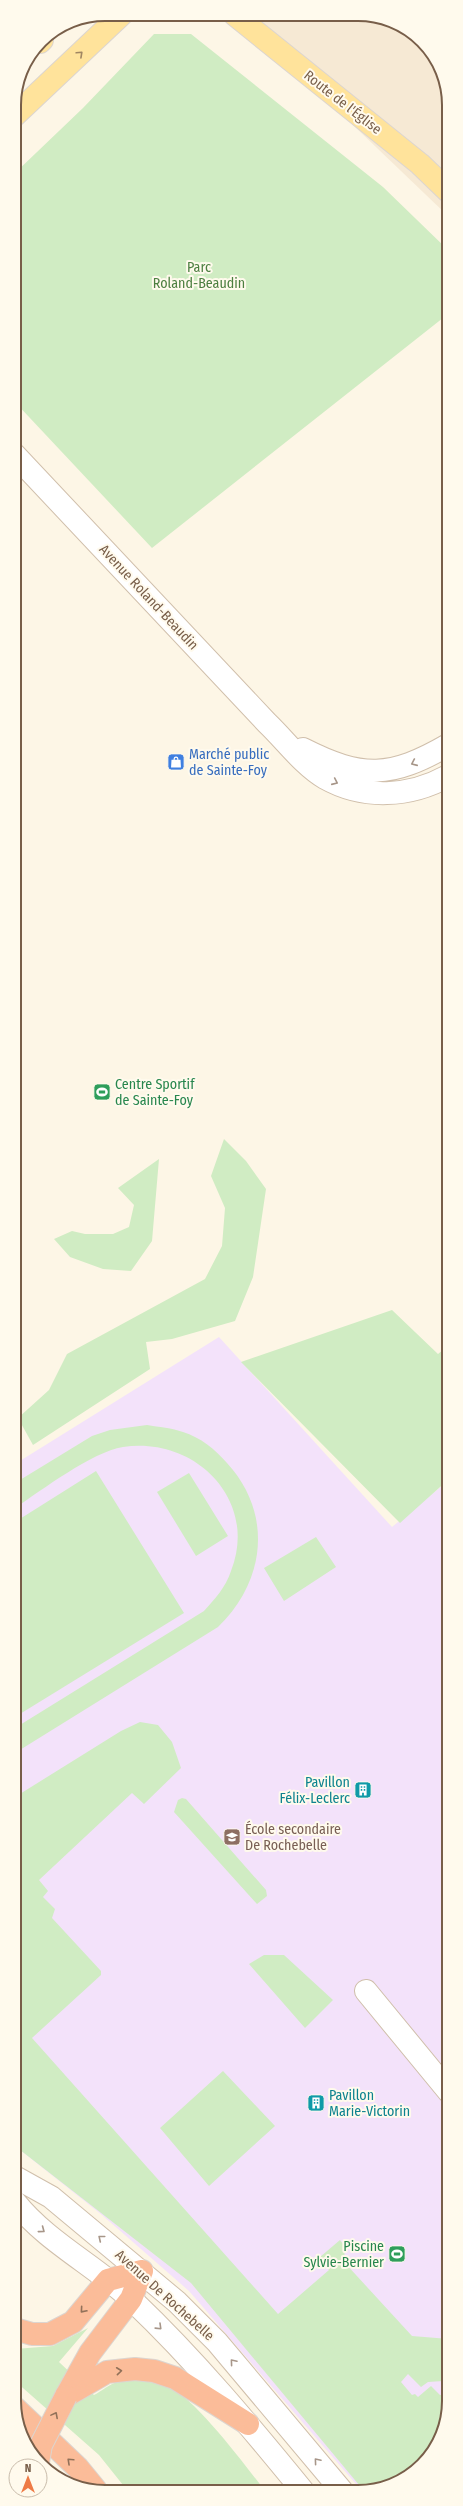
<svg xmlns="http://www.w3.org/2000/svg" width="463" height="2506" viewBox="0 0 463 2506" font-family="'Fira Sans Condensed',sans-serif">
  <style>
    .residential { fill: #f6e9d4 }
    .education { fill: #f3e2fa }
    .green { fill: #d0ecc3 }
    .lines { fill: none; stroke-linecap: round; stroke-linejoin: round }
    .minor-casing { stroke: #d0bfab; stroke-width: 24 }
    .major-casing { stroke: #dcd5d0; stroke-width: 24 }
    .highway-casing { stroke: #dcd5d0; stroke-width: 24 }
    .minor { stroke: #fff; stroke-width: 22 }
    .major { stroke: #ffe39b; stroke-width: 22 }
    .highway { stroke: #fbbc99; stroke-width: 22 }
    .highway-bridge-casing { stroke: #dcd5d0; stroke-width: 24; stroke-linecap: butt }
    .highway-bridge { stroke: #fbbc99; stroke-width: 22 }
    .oneway { stroke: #a08662 }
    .oneway2 { stroke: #a79689 }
    .oneway3 { stroke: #927159 }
    .labels { text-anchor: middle; stroke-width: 4; stroke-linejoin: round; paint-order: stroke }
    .street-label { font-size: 14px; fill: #785e49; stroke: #fffaed }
    .park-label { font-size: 14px; fill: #4c7f40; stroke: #fffaed }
    .shop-label { font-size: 14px; fill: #366cbe; stroke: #fffaed; text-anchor: start }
    .leisure-label { font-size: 14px; fill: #27864d; stroke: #fffaed; text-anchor: start }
    .culture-label { font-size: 14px; fill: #0d838f; stroke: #fffaed; text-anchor: end }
    .education-label { font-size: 14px; fill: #785e54; stroke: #fffaed; text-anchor: start }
    .rim { fill: none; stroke: #785e49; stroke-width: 2 }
  </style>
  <rect width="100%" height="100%" fill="#fdf6e6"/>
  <path class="residential" d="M238,15L376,16L426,45L448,94V216Z"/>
  <path class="education" d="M219,1337L392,1527L449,1480V2407L426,2461L398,2482L369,2491H362L189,2291L102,2215L15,2146V1464Z"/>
  <path class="green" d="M154,34H191L383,187L448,250V314L152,548L14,401V174L83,108Z
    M224,1139L246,1161L266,1189L253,1277L235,1321L172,1339L146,1342L150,1369L33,1445L18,1418L49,1390L67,1354L205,1279L222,1246L225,1208L211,1176Z
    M159,1159L152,1241L131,1271L103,1269L70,1257L54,1239L72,1231L85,1234H113L129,1227L134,1205L118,1188Z
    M392,1310L438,1354L449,1345V1479L400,1523L241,1362Z
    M147,1425C159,1427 172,1428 183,1432C200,1437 216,1450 227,1463C273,1513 266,1581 218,1627L15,1753V1728L204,1611C214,1600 226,1587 231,1571C259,1500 195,1436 123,1447C92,1452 42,1490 15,1508V1483L92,1436L110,1430Z
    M96,1471L184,1613L15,1717V1522Z
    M189,1473L228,1536L196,1556L157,1492Z
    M316,1537L336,1567L284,1601L264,1568Z
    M140,1722L158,1725L172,1742L181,1768L144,1804L132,1793L39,1880L48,1891L43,1897L55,1909L52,1918L101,1971V1975L32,2038L278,2314L329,2270L320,2257L340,2240L344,2245L345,2263L412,2336L449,2339V2387L443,2381L428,2382L421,2387L408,2374L401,2382L412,2395L415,2394L418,2397L431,2386L440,2395L449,2394V2407L426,2461L398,2482L364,2491L191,2283L15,2146V1797L121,1731Z
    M182,1798L186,1799L266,1890L267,1896L257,1904L174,1812L178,1800Z
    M264,1955H284L333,2000L305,2028L249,1964Z
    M223,2071L275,2126L209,2186L160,2128Z
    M88,2328L59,2362L94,2395C102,2391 109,2384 118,2382C133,2377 155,2380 169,2387C195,2398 246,2466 265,2491L127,2490L99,2455L15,2381V2349L53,2346Z"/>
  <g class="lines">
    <g class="minor-casing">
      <path id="minor" d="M14,454L267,723C285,740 303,765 325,778C364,800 410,797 448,776
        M303,749C362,779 391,778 448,745
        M366,1991L449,2092
        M15,2177L51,2197L177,2302L217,2342L342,2491
        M15,2202C47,2242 96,2266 133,2301C195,2360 249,2425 303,2491"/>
    </g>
    <g class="major-casing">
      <path id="major" d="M235,15L420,164L448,191
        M40,42L42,40
        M14,116L122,14"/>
    </g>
    <g class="highway-casing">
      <path id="highway" d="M15,2329L32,2334H50L73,2322L108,2280L142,2271
        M66,2396L107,2372L135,2369L154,2371L175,2378L248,2424
        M66,2396L90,2353L131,2299L142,2271
        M15,2408L78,2468L96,2490"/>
    </g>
    <use href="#minor" class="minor"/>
    <use href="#major" class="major"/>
    <use href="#highway" class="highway"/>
    <g class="highway-bridge-casing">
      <path id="highway-bridge" d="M38,2462L41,2445L66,2396"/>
    </g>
    <use href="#highway-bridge" class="highway-bridge"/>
  </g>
  <defs><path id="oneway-chevron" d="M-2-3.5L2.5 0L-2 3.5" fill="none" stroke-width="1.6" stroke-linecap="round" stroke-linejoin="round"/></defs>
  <use class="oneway" href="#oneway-chevron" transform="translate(80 54) rotate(-43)"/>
  <g class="oneway2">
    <use href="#oneway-chevron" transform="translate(414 763) rotate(156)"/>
    <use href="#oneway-chevron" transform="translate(335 782) rotate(24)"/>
    <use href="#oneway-chevron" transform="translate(42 2230) rotate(37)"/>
    <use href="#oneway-chevron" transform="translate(101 2238) rotate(-141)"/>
    <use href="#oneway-chevron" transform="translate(159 2327) rotate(44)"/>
    <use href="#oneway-chevron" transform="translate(233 2362) rotate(-130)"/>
    <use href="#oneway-chevron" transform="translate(317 2461) rotate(-130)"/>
  </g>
  <g class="oneway3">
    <use href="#oneway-chevron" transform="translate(83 2310) rotate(131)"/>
    <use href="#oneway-chevron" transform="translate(119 2371) rotate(-6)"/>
    <use href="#oneway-chevron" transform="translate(55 2415) rotate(-62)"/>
    <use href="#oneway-chevron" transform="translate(70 2461) rotate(-137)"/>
  </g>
  <defs>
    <g id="shop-square" transform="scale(0.9)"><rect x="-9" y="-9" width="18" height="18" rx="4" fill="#3f7fe0" stroke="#fffaed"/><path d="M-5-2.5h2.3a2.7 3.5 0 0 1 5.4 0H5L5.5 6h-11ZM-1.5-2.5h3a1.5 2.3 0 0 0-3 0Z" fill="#fff"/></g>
    <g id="stadium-square" transform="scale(0.9)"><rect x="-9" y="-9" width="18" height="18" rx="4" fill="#2e9e5b" stroke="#fffaed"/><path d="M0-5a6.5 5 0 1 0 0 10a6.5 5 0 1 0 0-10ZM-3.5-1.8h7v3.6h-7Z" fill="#fff"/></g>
    <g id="building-square" transform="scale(0.9)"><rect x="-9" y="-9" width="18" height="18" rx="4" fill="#0f9aa8" stroke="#fffaed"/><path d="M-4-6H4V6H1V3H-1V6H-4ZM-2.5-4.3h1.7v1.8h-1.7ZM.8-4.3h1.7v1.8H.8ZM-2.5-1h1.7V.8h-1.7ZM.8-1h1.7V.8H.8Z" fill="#fff"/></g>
    <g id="school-square" transform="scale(0.9)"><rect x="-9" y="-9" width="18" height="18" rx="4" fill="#8d6e63" stroke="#fffaed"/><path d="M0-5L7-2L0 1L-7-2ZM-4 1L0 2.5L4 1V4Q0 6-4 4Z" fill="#fff"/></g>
  </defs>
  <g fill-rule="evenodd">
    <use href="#shop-square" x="176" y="762"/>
    <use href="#stadium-square" x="102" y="1092"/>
    <use href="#building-square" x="363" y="1790"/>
    <use href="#school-square" x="232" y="1837"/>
    <use href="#building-square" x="316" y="2103"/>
    <use href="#stadium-square" x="397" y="2254"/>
  </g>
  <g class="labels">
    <g class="street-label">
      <text transform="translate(343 102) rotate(38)" y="5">Route de l'Église</text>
      <text transform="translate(149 597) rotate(47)" y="5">Avenue Roland-Beaudin</text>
      <text transform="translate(165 2295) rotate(42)" y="5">Avenue De Rochebelle</text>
    </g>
    <g class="park-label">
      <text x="199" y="272">Parc<tspan x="199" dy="16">Roland-Beaudin</tspan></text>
    </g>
    <g class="shop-label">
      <text x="189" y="759">Marché public<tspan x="189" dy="16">de Sainte-Foy</tspan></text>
    </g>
    <g class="leisure-label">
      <text x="115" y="1089">Centre Sportif<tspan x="115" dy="16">de Sainte-Foy</tspan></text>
      <text x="384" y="2251" text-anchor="end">Piscine<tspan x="384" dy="16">Sylvie-Bernier</tspan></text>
    </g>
    <g class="culture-label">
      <text x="350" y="1787">Pavillon<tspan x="350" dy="16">Félix-Leclerc</tspan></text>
      <text x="329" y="2100" text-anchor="start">Pavillon<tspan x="329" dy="16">Marie-Victorin</tspan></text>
    </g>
    <g class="education-label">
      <text x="245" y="1834">École secondaire<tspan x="245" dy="16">De Rochebelle</tspan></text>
    </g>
  </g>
  <path d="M0 0H463V2506H0ZM105 21H358A84 84 0 0 1 442 105V2401A84 84 0 0 1 358 2485H105A84 84 0 0 1 21 2401V105A84 84 0 0 1 105 21Z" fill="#fffaed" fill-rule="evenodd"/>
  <path class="rim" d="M105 21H358A84 84 0 0 1 442 105V2401A84 84 0 0 1 358 2485H105A84 84 0 0 1 21 2401V105A84 84 0 0 1 105 21Z"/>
  <g transform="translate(28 2478)"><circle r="19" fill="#fffaed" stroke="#c9bcab"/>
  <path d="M0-3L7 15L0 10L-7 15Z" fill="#ee7a45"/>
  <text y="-6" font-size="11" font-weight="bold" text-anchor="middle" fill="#785e49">N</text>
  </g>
</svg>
